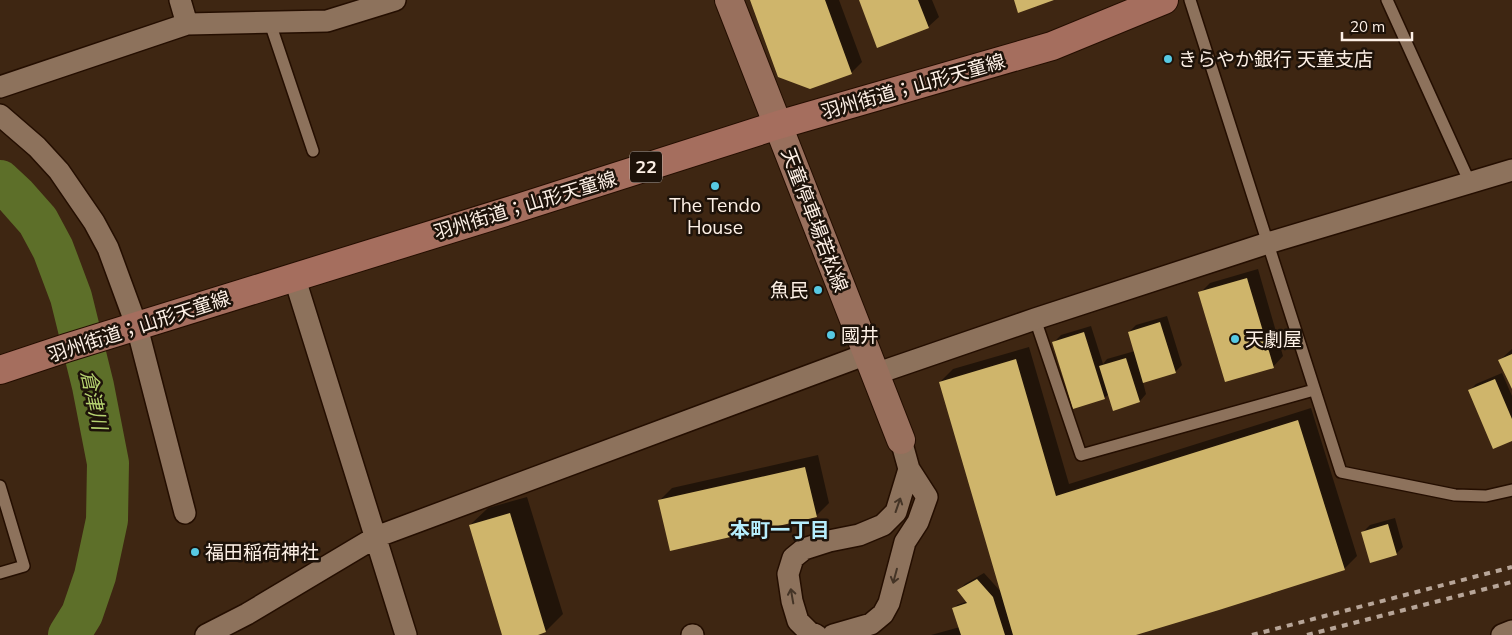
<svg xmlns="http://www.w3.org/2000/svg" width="1512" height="635" viewBox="0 0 1512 635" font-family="Mulish,'Noto Sans JP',sans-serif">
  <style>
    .shadow { fill: #0007 }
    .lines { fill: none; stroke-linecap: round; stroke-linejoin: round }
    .river { stroke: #5d6f29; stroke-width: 42 }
    .building { fill: #cfb56b }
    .lane-casing { stroke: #240e00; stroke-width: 14 }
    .street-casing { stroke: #240e00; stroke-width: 24 }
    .secondary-casing { stroke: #240e00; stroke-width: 30 }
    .primary-casing { stroke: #240e00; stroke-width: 30 }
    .lane { stroke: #8d725c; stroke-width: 11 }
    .street { stroke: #8d725c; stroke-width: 21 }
    .secondary { stroke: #99705d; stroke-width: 28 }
    .primary { stroke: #a56e5e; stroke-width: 28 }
    .rail { stroke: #b7a598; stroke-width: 4; stroke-dasharray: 6 6; stroke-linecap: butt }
    .oneway { stroke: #443426 }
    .poi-dot { fill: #57c9e3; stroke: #1d1209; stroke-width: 2 }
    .labels { text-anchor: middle; stroke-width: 5; stroke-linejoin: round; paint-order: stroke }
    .shield { fill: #1d1209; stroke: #baada4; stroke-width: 1 }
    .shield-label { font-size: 18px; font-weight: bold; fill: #fdf0e6 }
    .poi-label { font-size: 19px; fill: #fdf0e6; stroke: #1d1209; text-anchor: start }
    .street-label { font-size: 19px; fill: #fdf0e6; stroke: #1d1209 }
    .water-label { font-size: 20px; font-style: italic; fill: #b7d371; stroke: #1d1209 }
    .neighbourhood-label { font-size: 20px; font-weight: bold; fill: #b6eefd; stroke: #1d1209 }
  </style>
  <rect width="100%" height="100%" fill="#3e2612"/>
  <path class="shadow" d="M751,0H839L862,62L851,73Z
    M860,0H932L939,17L928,27Z
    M1258,269L1283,356L1273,367L1200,293L1210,283Z
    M1167,316L1182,365L1175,372L1143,382L1146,394L1140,401L1109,394L1104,398L1054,342L1061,335L1091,326L1103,364L1107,359L1135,351L1129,332L1136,325Z
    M1029,347L1069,484L1311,408L1357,556L1344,569L1131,635H931L960,627L954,609L957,605L968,601L959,590L965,584L984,573L1002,593L940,382L953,369Z
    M1512,349V387L1500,360Z
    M1502,373L1512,396V440L1469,391L1476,384Z
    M818,455L829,503L816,516L659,501L672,488Z
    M527,497L563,614L546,631L534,635H504L470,525L488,508Z
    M1395,518L1403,547L1396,554L1363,532L1370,525Z"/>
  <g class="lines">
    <path class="river" d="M0,181L15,195L38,221L53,249L71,297L93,386L108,463L107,520L95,576L82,614L69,635"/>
  </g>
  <path class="building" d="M750,0H825L852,74L810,89L778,77Z
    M859,0H918L929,28L877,48Z
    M1014,0H1054L1018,13Z
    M1247,278L1274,368L1225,382L1198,292Z
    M1160,322L1176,373L1143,383L1128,332Z
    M1084,332L1105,399L1073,409L1052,342Z
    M1512,354V389L1498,360Z
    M1126,358L1140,402L1113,411L1099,366Z
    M1016,359L1056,496L1298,420L1345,570L1219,610L1136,635H1013L939,382Z
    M1495,379L1512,419V441L1493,449L1468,390Z
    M805,467L817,517L670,551L658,500Z
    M510,513L546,632L538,635H502L469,525Z
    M1388,524L1397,555L1370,563L1361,532Z
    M977,579L993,597L1005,635H961L952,608L967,603L957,590Z"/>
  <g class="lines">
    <g class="lane-casing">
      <path id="lane" d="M1190,0L1341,472L1455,495L1486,496L1512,490
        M1387,0L1470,183
        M270,23L313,151
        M1035,319L1081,455L1314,390
        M0,486L24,566L0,573"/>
    </g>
    <g class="street-casing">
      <path id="street" d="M180,0L187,24
        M0,87L187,24L327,21L395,0
        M0,115L37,147L59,171L94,222L108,248L137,327L185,513
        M294,276L406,635
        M875,374L1035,319L1268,243L1512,170
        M206,635L247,614L376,537L867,354
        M692,635H693
        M816,635L809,632L798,621L792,601L788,574L793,558L804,549L829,541L859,535L883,525L896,512L909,469
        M833,635L871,624L883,614L889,603L905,542L918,522L927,497L909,469L901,440
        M1502,635L1512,631"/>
    </g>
    <g class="secondary-casing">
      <path id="secondary" d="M729,0L901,440"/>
    </g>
    <g class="primary-casing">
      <path id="primary" d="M0,370L66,348L515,209L778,125L1052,46L1164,0"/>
    </g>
    <use href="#lane" class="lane"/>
    <use href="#street" class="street"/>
    <use href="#secondary" class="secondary"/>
    <use href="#primary" class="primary"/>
    <path class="rail" d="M1252,635L1512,567
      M1307,635L1512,582"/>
  </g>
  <defs><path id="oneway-shaft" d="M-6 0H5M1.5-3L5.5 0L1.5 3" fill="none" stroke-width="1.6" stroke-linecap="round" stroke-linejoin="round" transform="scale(1.25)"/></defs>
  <g class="oneway">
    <use href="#oneway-shaft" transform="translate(898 505) rotate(-71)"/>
    <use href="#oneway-shaft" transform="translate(895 576) rotate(105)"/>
    <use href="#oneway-shaft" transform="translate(792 596) rotate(-100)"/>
  </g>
  <g class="poi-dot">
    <circle cx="1168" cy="59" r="5"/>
    <circle cx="715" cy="186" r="5"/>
    <circle cx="818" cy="290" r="5"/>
    <circle cx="831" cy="335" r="5"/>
    <circle cx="1235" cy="339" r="5"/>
    <circle cx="195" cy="552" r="5"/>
  </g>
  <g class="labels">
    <rect class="shield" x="630" y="151.5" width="32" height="31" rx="4"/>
    <g class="shield-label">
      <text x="646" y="173">22</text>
    </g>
    <g class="poi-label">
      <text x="1178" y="66">きらやか銀行 天童支店</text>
      <text x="715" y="212" text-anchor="middle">The Tendo<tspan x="715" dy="22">House</tspan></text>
      <text x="808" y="297" text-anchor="end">魚民</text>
      <text x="841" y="342">國井</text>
      <text x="1245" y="346">天劇屋</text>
      <text x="205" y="559">福田稲荷神社</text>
    </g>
    <g class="street-label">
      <text transform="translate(913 86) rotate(-16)" y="7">羽州街道；山形天童線</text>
      <text transform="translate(525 205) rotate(-17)" y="7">羽州街道；山形天童線</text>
      <text transform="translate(815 220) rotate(69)" y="7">天童停車場若松線</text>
      <text transform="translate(139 326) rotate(-18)" y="7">羽州街道；山形天童線</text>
    </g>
    <g class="water-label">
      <text transform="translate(94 400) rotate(78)" y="7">倉津川</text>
    </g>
    <g class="neighbourhood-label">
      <text x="780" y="537">本町一丁目</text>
    </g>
  </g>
  <path d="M1342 32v8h70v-8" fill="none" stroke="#fdf0e6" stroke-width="2.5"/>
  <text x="1350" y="32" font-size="15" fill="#fdf0e6" stroke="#1d1209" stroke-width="4" paint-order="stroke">20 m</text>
</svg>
